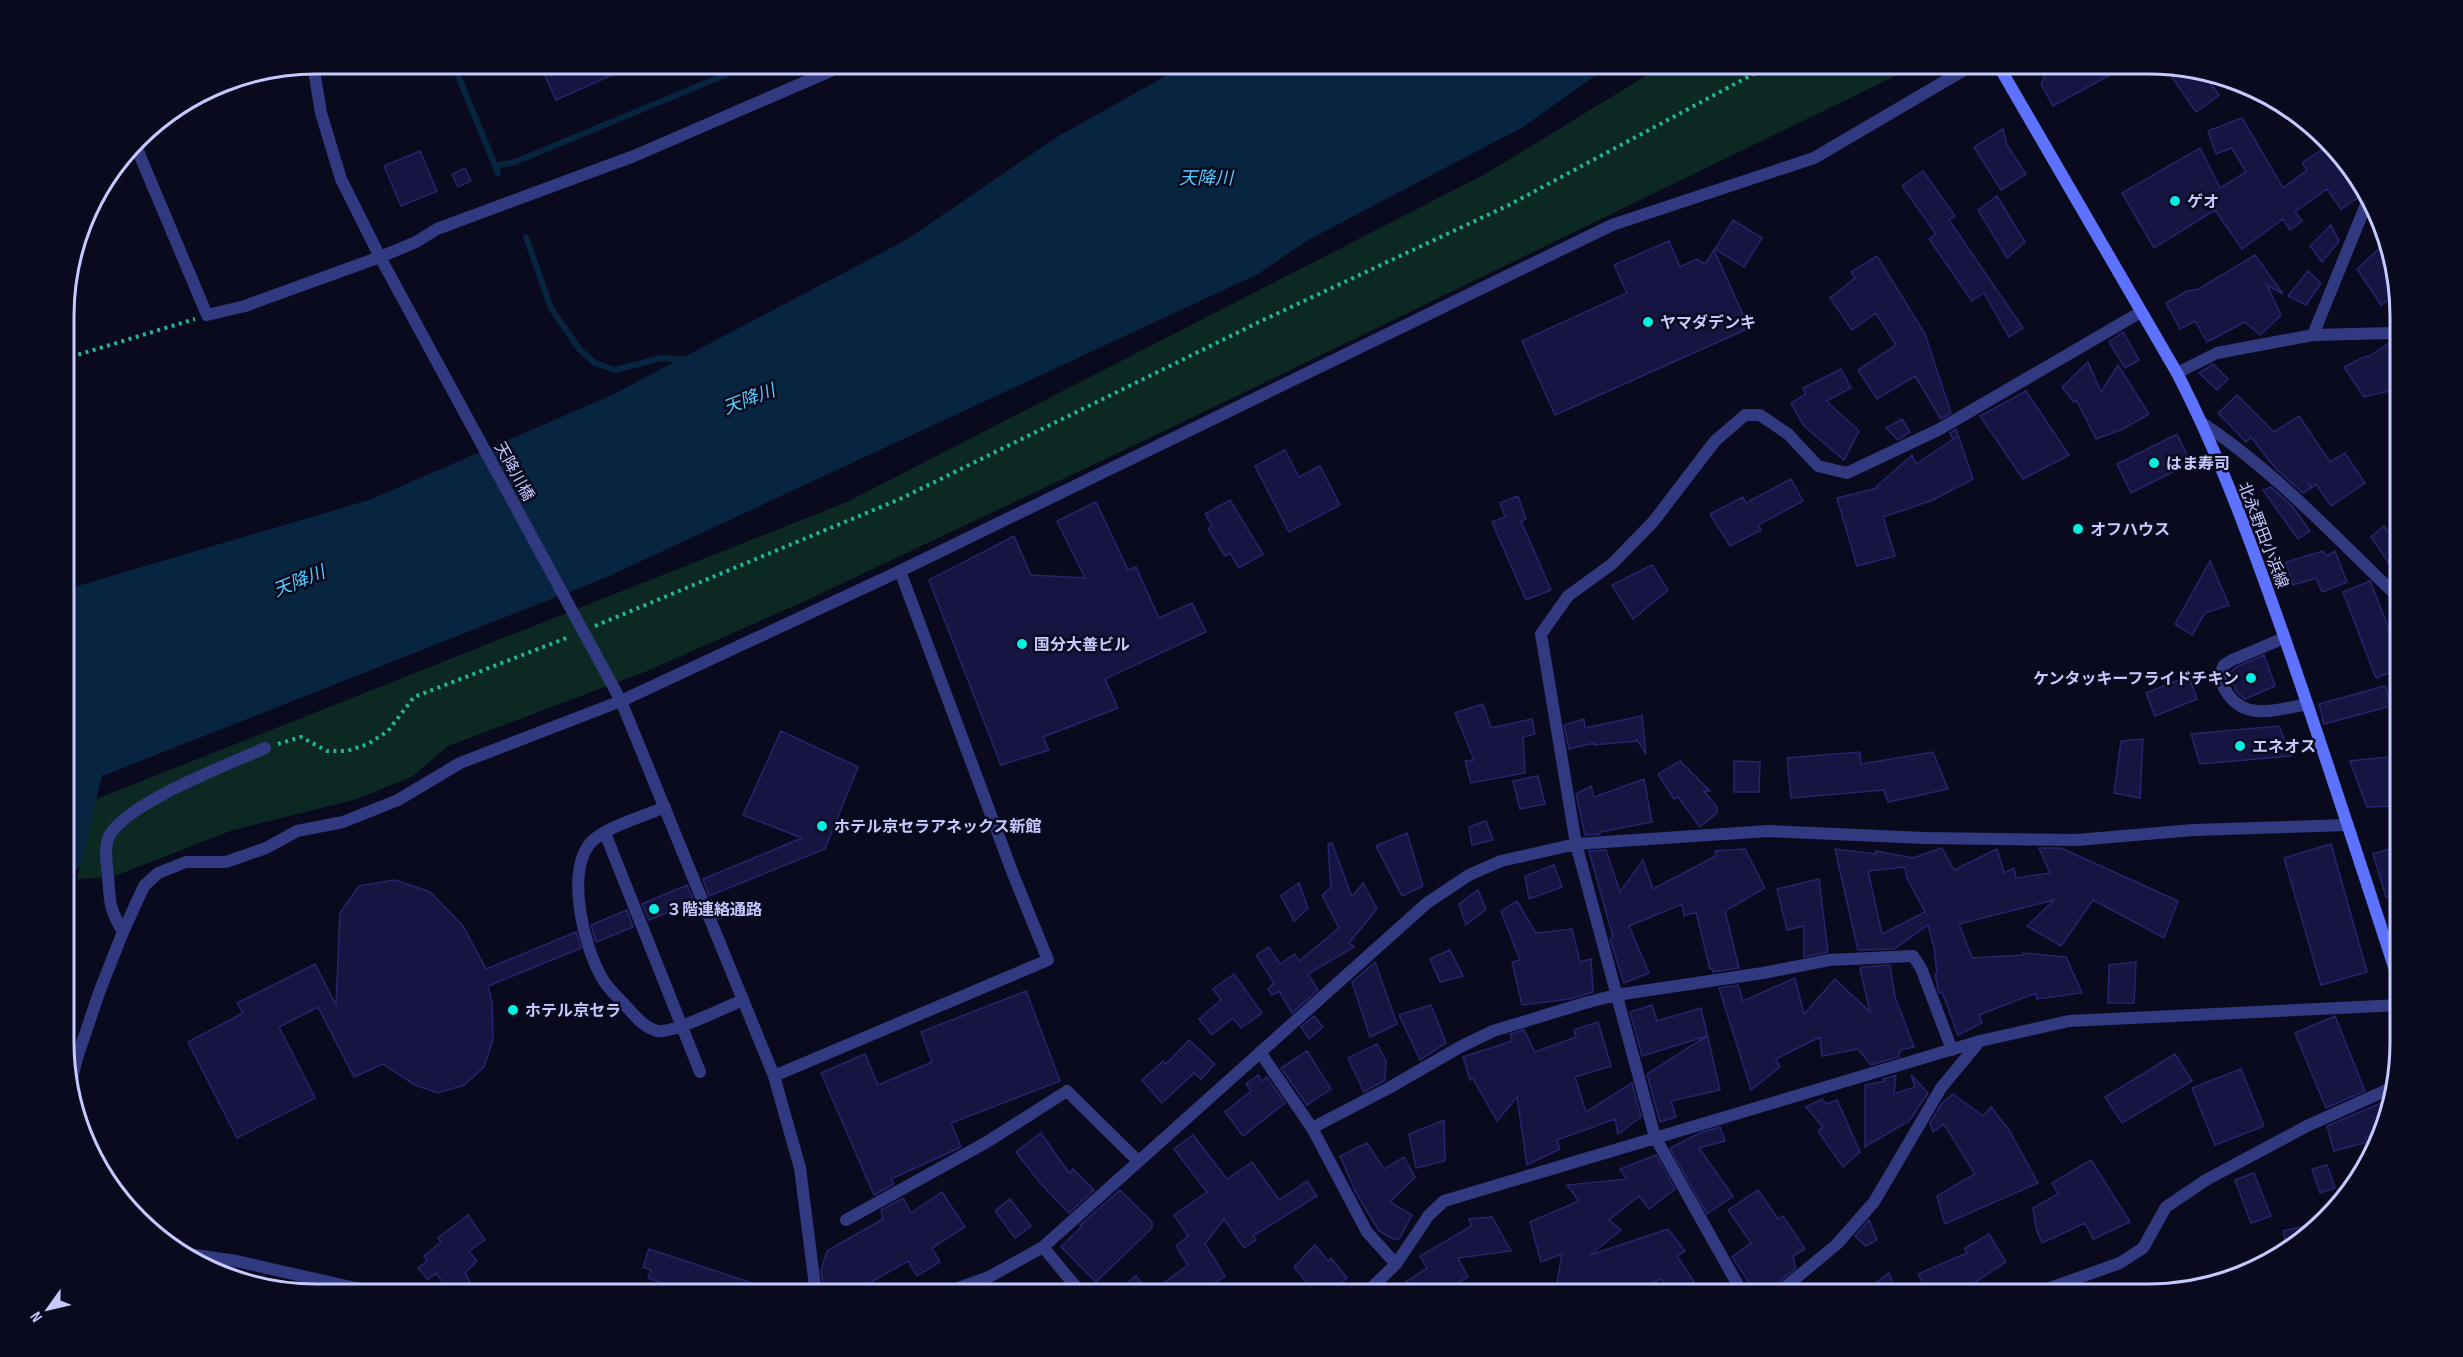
<svg xmlns="http://www.w3.org/2000/svg" width="2463" height="1357" viewBox="0 0 2463 1357" font-family="'Sofia Sans Condensed','Noto Sans JP',sans-serif">
  <style>
    .green { fill: #0c2823 }
    .water { fill: #072540 }
    .lines { fill: none; stroke-linecap: round; stroke-linejoin: round }
    .stream { stroke: #072540; stroke-width: 6 }
    .river { stroke: #072540; stroke-width: 34 }
    .building { fill: #161440; stroke: #27246e; stroke-width: 1.5; fill-rule: evenodd }
    .path { stroke: #22b796; stroke-width: 4; stroke-dasharray: 3 4.5; stroke-linecap: butt }
    .service { stroke: #313a81; stroke-width: 12 }
    .minor { stroke: #313a81; stroke-width: 12 }
    .tertiary { stroke: #313a81; stroke-width: 12 }
    .secondary { stroke: #5d73ff; stroke-width: 12 }
    .tertiary-bridge { stroke: #313a81; stroke-width: 12 }
    .poi-dot { fill: #00f1e3; stroke: #0a0a1e; stroke-width: 2 }
    .labels { text-anchor: middle; stroke-width: 5; stroke-linejoin: round; paint-order: stroke }
    .poi-label { font-size: 16px; font-weight: bold; fill: #c6c9ff; stroke: #0a0a1e; text-anchor: start }
    .street-label { font-size: 16px; fill: #c6c9ff; stroke: #0a0a1e }
    .water-label { font-size: 18px; font-style: italic; fill: #54cbff; stroke: #0a0a1e }
    .rim { fill: none; stroke: #c6c9ff; stroke-width: 3 }
  </style>
  <rect width="100%" height="100%" fill="#0a0a1e"/>
  <path class="green" d="M1667,63H1922L1179,424L805,601L647,671L448,746L413,776L357,799L233,830L112,877L77,879L94,800L847,502L1487,173Z"/>
  <path class="water" d="M1189,63H1613L1523,127L1308,240L1258,274L607,577L105,775L65,774L64,590L369,500L612,395L906,240L1057,137Z"/>
  <g class="lines">
    <path class="stream" d="M453,63L498,173
      M495,166L515,162L754,63
      M526,237L551,308L580,350L595,363L615,370L661,358L688,360"/>
    <path class="river" d="M65,857L91,748V728"/>
  </g>
  <path class="building" d="M539,63H639L556,100Z
    M2050,63H2132L2053,106L2041,84Z
    M2165,67L2206,77L2219,95L2196,112Z
    M2242,118L2283,188L2307,170L2302,163L2330,144L2343,158L2362,195L2341,209L2327,189L2295,212L2302,221L2290,230L2283,219L2242,249L2215,210L2154,248L2122,193L2200,148L2220,188L2246,172L2232,148L2216,154L2208,131Z
    M2003,129L2007,145L2026,174L2001,190L1974,147Z
    M420,151L437,191L401,206L384,166Z
    M465,168L471,181L458,187L452,174Z
    M1923,171L1955,216L1949,220L2023,328L2009,337L1984,293L1972,301L1929,239L1936,234L1902,186Z
    M1997,196L2025,242L2007,258L1978,210Z
    M1733,220L1762,238L1744,267L1715,249Z
    M2331,225L2339,241L2322,262L2310,246Z
    M1669,241L1680,267L1697,259L1705,264L1714,250L1749,328L1555,415L1522,341L1627,293L1614,265Z
    M2380,248L2398,283V293L2381,305L2357,269Z
    M2255,255L2283,294L2267,285L2281,315L2260,335L2245,322L2207,342L2195,321L2180,329L2166,303L2187,291L2199,289Z
    M1877,256L1925,334L1951,413L1941,419L1915,376L1877,399L1858,370L1896,345L1876,313L1852,330L1830,298L1855,278L1851,272Z
    M2308,271L2321,283L2306,305L2288,296Z
    M2123,332L2139,360L2125,368L2109,342Z
    M2392,341L2398,349V389L2364,397L2344,367L2366,356L2368,357Z
    M2088,362L2101,392L2118,365L2149,414L2123,429L2096,439L2077,401L2074,402L2062,387Z
    M2213,364L2228,379L2217,390L2199,373Z
    M1841,369L1851,388L1826,401L1859,431L1844,460L1804,426L1791,403L1806,394L1803,388Z
    M2026,391L2069,455L2023,479L1980,416Z
    M2237,395L2274,432L2299,416L2330,462L2345,453L2365,483L2331,506L2316,484L2312,487L2308,482L2311,488L2303,493L2276,469L2251,437L2246,442L2218,413Z
    M1902,419L1910,432L1898,440L1886,428Z
    M1956,429L1973,479L1933,500L1883,517L1895,556L1857,566L1837,498L1877,488L1876,487L1912,455L1916,464L1958,436L1953,439L1950,433Z
    M2177,434L2191,463L2131,493L2117,464Z
    M1285,450L1299,477L1320,466L1340,505L1289,532L1255,466Z
    M1791,479L1803,501L1758,525L1761,530L1730,546L1710,514L1743,497L1746,503Z
    M2271,487L2292,506L2310,531L2298,539L2263,490Z
    M1518,496L1526,519L1521,521L1551,590L1526,600L1492,522L1505,517L1500,503Z
    M1230,500L1263,554L1239,568L1230,553L1225,556L1208,529L1212,526L1205,514Z
    M1096,502L1128,570L1136,567L1159,618L1192,603L1206,632L1105,679L1118,708L1043,737L1049,750L1001,765L929,580L1014,536L1031,575L1085,578L1057,521Z
    M2384,526L2399,545V578L2371,537Z
    M2323,551L2327,556L2335,551L2347,582L2322,592L2316,578L2293,585L2286,562Z
    M2210,561L2229,605L2205,613L2192,635L2175,624Z
    M1652,565L1668,590L1633,619L1612,585Z
    M2370,581L2399,654V669L2376,678L2343,592Z
    M2264,655L2275,686L2245,699L2237,692L2229,674L2236,667Z
    M2189,676L2197,699L2155,716L2146,693Z
    M2385,686L2391,706L2324,724L2319,704Z
    M1483,704L1491,728L1532,719L1535,734L1523,737L1525,773L1471,783L1465,761L1474,760L1455,713Z
    M1642,716L1646,754L1636,738L1637,741L1594,745V743L1569,749L1564,725L1584,719L1585,728Z
    M2279,726L2291,756L2200,764L2191,734Z
    M781,731L858,767L825,849L709,896L703,879L802,838L743,815Z
    M2143,739L2140,798L2114,793L2121,741Z
    M1860,752L1861,764L1933,752L1948,789L1888,802L1884,790L1791,798L1787,758Z
    M2399,756V806L2367,807L2350,761Z
    M1680,761L1710,791H1704L1717,807V813L1700,827L1678,797L1674,799L1658,774Z
    M1734,761L1760,762L1759,792H1734Z
    M1538,776L1545,804L1520,809L1513,781Z
    M1644,779L1652,822L1600,832V834L1585,835L1576,794L1591,786L1594,797Z
    M1486,821L1493,840L1472,845L1469,827Z
    M1407,833L1423,886L1402,896L1376,846Z
    M1332,843L1352,897L1363,883L1377,909L1349,943L1354,947L1308,974L1318,990L1292,1013L1279,991L1272,995L1268,989L1274,983L1256,955L1269,947L1280,964L1295,954L1299,961L1339,928L1322,895L1331,888L1328,844Z
    M2331,844L2367,972L2321,985L2284,858Z
    M2399,846L2400,893L2386,897L2373,854Z
    M1942,848L1954,870L1997,849L2004,873L2014,868L2016,878L2050,873L2039,848H2061L2178,901L2164,938L2093,900L2061,946L2027,926L2054,900L1959,924L1972,958L2024,955L2023,953L2066,957L2082,993L2037,999L2036,993L1979,1015L1982,1023L1958,1035L1942,992L1939,993L1938,990L1935,974L1937,973L1934,947L1928,925L1894,949L1858,950L1835,849L1876,854V851L1913,858ZM1905,867L1907,878L1925,912L1882,934L1868,871Z
    M1745,849L1765,888L1725,911L1739,968L1713,972L1712,969H1710L1696,912L1684,916L1682,904L1629,926L1649,973L1624,983L1610,939L1613,937L1589,851L1606,850L1620,892L1643,860L1653,889L1716,856L1715,851Z
    M1554,865L1562,887L1529,899L1525,876Z
    M1819,879L1828,952L1804,957V926L1787,930L1777,889Z
    M395,880L430,892L463,926L486,969L576,932L581,948L488,986L492,1002L493,1039L484,1067L464,1085L438,1093L415,1085L383,1064L354,1077L318,1007L279,1027L315,1098L237,1138L188,1042L243,1013L237,1003L315,964L336,1005L340,913L359,886Z
    M1299,883L1308,908L1294,921L1281,896Z
    M687,885L694,902L649,920L642,904Z
    M1478,890L1486,909L1466,925L1459,904Z
    M1517,901L1536,933L1572,929L1580,962L1591,959L1593,992L1570,999L1522,1005L1512,962L1520,960L1501,911Z
    M627,910L633,927L596,942L591,925Z
    M1450,950L1463,976L1440,982L1430,959Z
    M1375,962L1397,1024L1370,1037L1352,982Z
    M2136,962L2134,1003H2108L2109,965Z
    M1890,965L1895,997L1914,1047L1900,1050L1899,1057L1871,1065L1858,1049L1822,1056L1820,1037L1776,1059L1780,1067L1751,1090L1719,988L1738,985L1743,1001L1795,978L1804,1014L1835,979L1870,1012L1860,969L1862,967Z
    M1234,974L1262,1013L1241,1028L1233,1018L1212,1035L1199,1019L1221,1000L1213,989Z
    M1026,991L1060,1081L951,1123L961,1147L891,1179L894,1184L874,1195L821,1073L865,1054L878,1085L932,1062L921,1032Z
    M1431,1005L1446,1043L1420,1060L1399,1015Z
    M1652,1005L1657,1021L1701,1008L1720,1090L1671,1101L1676,1117L1660,1122L1647,1074L1707,1036L1642,1056L1630,1012Z
    M1314,1016L1323,1027L1309,1039L1301,1027Z
    M2335,1016L2365,1091L2326,1108L2295,1033Z
    M1598,1022L1611,1066L1575,1077L1586,1112L1632,1083L1641,1117L1618,1134L1615,1119L1557,1140L1560,1149L1527,1165L1517,1097L1497,1121L1473,1079L1470,1080L1463,1057L1512,1041L1510,1034L1524,1030L1535,1052L1576,1037L1574,1030Z
    M1189,1040L1215,1064L1201,1079L1194,1073L1162,1103L1142,1080L1163,1061L1166,1064Z
    M1377,1044L1386,1061L1385,1080L1364,1092L1348,1058Z
    M1307,1051L1331,1089L1307,1105L1281,1068Z
    M2175,1054L2192,1081L2122,1123L2105,1097Z
    M2241,1069L2264,1126L2215,1145L2192,1088Z
    M1258,1075L1262,1081L1267,1077L1285,1103L1243,1136L1225,1112L1251,1091L1246,1084Z
    M1896,1075L1894,1094L1915,1087L1911,1075L1928,1093L1909,1121L1865,1147V1085L1885,1081L1883,1079Z
    M1953,1094L1983,1116L1991,1107L2009,1130L2038,1183L1945,1224L1937,1196L1975,1174L1944,1124L1933,1132L1930,1123L1942,1103Z
    M1822,1099L1826,1104L1837,1100L1860,1152L1843,1167L1818,1131L1823,1127L1806,1107Z
    M2386,1101L2378,1134L2365,1137L2367,1142L2334,1151L2327,1126Z
    M1444,1120L1445,1161L1416,1168L1409,1134Z
    M1720,1127L1725,1141L1699,1148L1733,1196L1707,1214L1670,1148L1702,1132Z
    M1041,1133L1069,1173L1073,1169L1094,1190L1069,1213L1041,1184L1016,1152Z
    M1193,1135L1227,1179L1252,1162L1279,1200L1307,1181L1317,1196L1253,1236L1256,1240L1244,1248L1224,1219L1205,1244L1225,1276L1200,1294H1112L1136,1276L1150,1293L1188,1265L1176,1246L1188,1236L1174,1215L1207,1192L1174,1149Z
    M1367,1143L1384,1169L1404,1157L1415,1177L1390,1202L1412,1215L1399,1239H1393L1379,1231L1356,1193L1340,1156Z
    M1656,1155L1675,1189L1649,1209L1639,1196L1609,1220L1621,1230L1590,1255L1668,1229L1685,1251L1677,1256L1702,1294H1671L1661,1279L1624,1294H1555L1562,1254L1541,1262L1530,1222L1579,1201L1567,1185L1627,1179L1620,1169Z
    M2091,1160L2130,1222L2093,1239L2085,1223L2042,1243L2036,1228L2033,1208L2058,1194L2052,1183Z
    M2327,1165L2335,1188L2320,1193L2312,1169Z
    M2254,1173L2271,1216L2251,1223L2235,1180Z
    M1120,1190L1152,1222V1228L1096,1282L1061,1247L1082,1226L1080,1225Z
    M1758,1190L1778,1219L1783,1216L1805,1249L1793,1256L1796,1268L1772,1288L1769,1294H1757L1732,1257L1751,1243L1728,1210Z
    M942,1192L965,1227L932,1248L940,1262L917,1276L908,1261L850,1294H824L821,1270L827,1251L883,1219L881,1210L903,1198L911,1213Z
    M1010,1199L1031,1226L1015,1238L995,1211Z
    M468,1215L485,1240L469,1251L477,1261L465,1273L472,1285L466,1289L469,1294H451L436,1273L428,1280L418,1268L427,1261L424,1256L441,1242L438,1238Z
    M1492,1217L1511,1251L1458,1258L1468,1277L1438,1294H1388L1427,1268L1420,1256L1472,1226L1469,1219Z
    M1869,1220L1877,1240L1866,1246L1855,1236Z
    M2321,1222L2298,1242L2288,1251L2283,1231Z
    M1989,1234L2006,1262L1957,1294H1929L1918,1274L1967,1253L1965,1248Z
    M1315,1245L1328,1261L1331,1258L1347,1278L1330,1294H1316L1294,1267Z
    M649,1249L776,1291V1294H695L648,1278L651,1270L643,1267Z
    M1889,1273L1897,1294H1861Z"/>
  <g class="lines">
    <path class="path" d="M64,359L195,319
      M595,626L900,499L1259,322L1509,205L1774,63
      M278,744L301,737L327,751H347L368,744L388,731L414,697L569,637"/>
    <path class="service" d="M2284,638L2232,660L2224,665L2219,676C2235,723 2268,712 2307,704
      M665,807C645,816 600,828 588,846C567,877 584,947 602,978C607,988 618,997 626,1006C635,1016 643,1027 657,1031C672,1034 726,1007 743,1000
      M605,833L700,1072
      M123,932C109,908 110,903 108,876C107,865 104,850 108,839C120,805 230,764 265,748"/>
    <path class="minor" d="M135,144L207,315L245,306L380,257
      M2313,335L2393,333L2398,330
      M2177,373L2217,353L2313,335L2367,202
      M2202,423C2275,471 2336,538 2399,598
      M1260,1052L1312,1128L1367,1232L1396,1264
      M774,1076L1048,960L1013,874L900,571
      M1312,1128L1387,1089L1460,1047L1493,1031L1585,1003L1616,995L1763,973L1829,960L1913,956L1921,968L1952,1050
      M846,1220L987,1142L1067,1091L1138,1161
      M1043,1247L1082,1294
      M182,1253L236,1261L382,1294
      M942,1294L989,1277L1043,1247L1427,903L1469,875L1501,861L1576,844L1768,831L1925,838L2077,840L2193,830L2347,825
      M1365,1294L1396,1264L1429,1215L1444,1201L1980,1041L2069,1021L2400,1005
      M1743,1294L1655,1137L1576,844L1541,634L1568,596L1612,564L1653,522L1715,441L1745,415H1760L1788,434L1818,466L1847,473L1938,430L2141,312
      M1777,1294L1837,1244L1874,1202L1941,1088L1979,1042
      M2033,1294L2120,1263L2143,1248L2166,1207L2206,1180L2307,1126L2389,1089"/>
    <path class="tertiary" d="M313,64L321,113L341,179L380,257L416,242L437,229L634,156L849,63
      M621,701L774,1076L800,1168L816,1294
      M70,1087L77,1058L100,990L123,932L144,886L158,873L186,862H226L266,848L297,831L343,822L398,800L460,763L621,701L900,571L1612,225L1814,158L1976,63"/>
    <path class="secondary" d="M1997,63L2177,373C2221,458 2253,548 2285,639C2325,754 2362,869 2400,985"/>
    <path class="tertiary-bridge" d="M380,257L621,701"/>
  </g>
  <g class="poi-dot">
    <circle cx="2175" cy="201" r="6"/>
    <circle cx="1648" cy="322" r="6"/>
    <circle cx="2154" cy="463" r="6"/>
    <circle cx="2078" cy="529" r="6"/>
    <circle cx="1022" cy="644" r="6"/>
    <circle cx="2251" cy="678" r="6"/>
    <circle cx="2240" cy="746" r="6"/>
    <circle cx="822" cy="826" r="6"/>
    <circle cx="654" cy="909" r="6"/>
    <circle cx="513" cy="1010" r="6"/>
  </g>
  <g class="labels">
    <g class="poi-label">
      <text x="2187" y="207">ゲオ</text>
      <text x="1660" y="328">ヤマダデンキ</text>
      <text x="2166" y="469">はま寿司</text>
      <text x="2090" y="535">オフハウス</text>
      <text x="1034" y="650">国分大善ビル</text>
      <text x="2239" y="684" text-anchor="end">ケンタッキーフライドチキン</text>
      <text x="2252" y="752">エネオス</text>
      <text x="834" y="832">ホテル京セラアネックス新館</text>
      <text x="666" y="915">３階連絡通路</text>
      <text x="525" y="1016">ホテル京セラ</text>
    </g>
    <g class="street-label">
      <text transform="translate(515 471) rotate(61)" y="6">天降川橋</text>
      <text transform="translate(2264 535) rotate(69)" y="6">北永野田小浜線</text>
    </g>
    <g class="water-label">
      <text x="1206" y="184">天降川</text>
      <text transform="translate(749 399) rotate(-21)" y="6">天降川</text>
      <text transform="translate(299 581) rotate(-22)" y="6">天降川</text>
    </g>
  </g>
  <path d="M0 0H2463V1357H0ZM316 74H2148A242 242 0 0 1 2390 316V1042A242 242 0 0 1 2148 1284H316A242 242 0 0 1 74 1042V316A242 242 0 0 1 316 74Z" fill="#0a0a1e" fill-rule="evenodd"/>
  <path class="rim" d="M316 74H2148A242 242 0 0 1 2390 316V1042A242 242 0 0 1 2148 1284H316A242 242 0 0 1 74 1042V316A242 242 0 0 1 316 74Z"/>
  <g transform="translate(48 1309) rotate(236)" stroke="#0a0a1e" stroke-width="4.5" paint-order="stroke">
  <path d="M0-4.5L10 22L0 15L-10 22Z" fill="#c6c9ff"/>
  <text y="-9" font-size="16" font-weight="bold" text-anchor="middle" fill="#c6c9ff">N</text>
  </g>
</svg>
